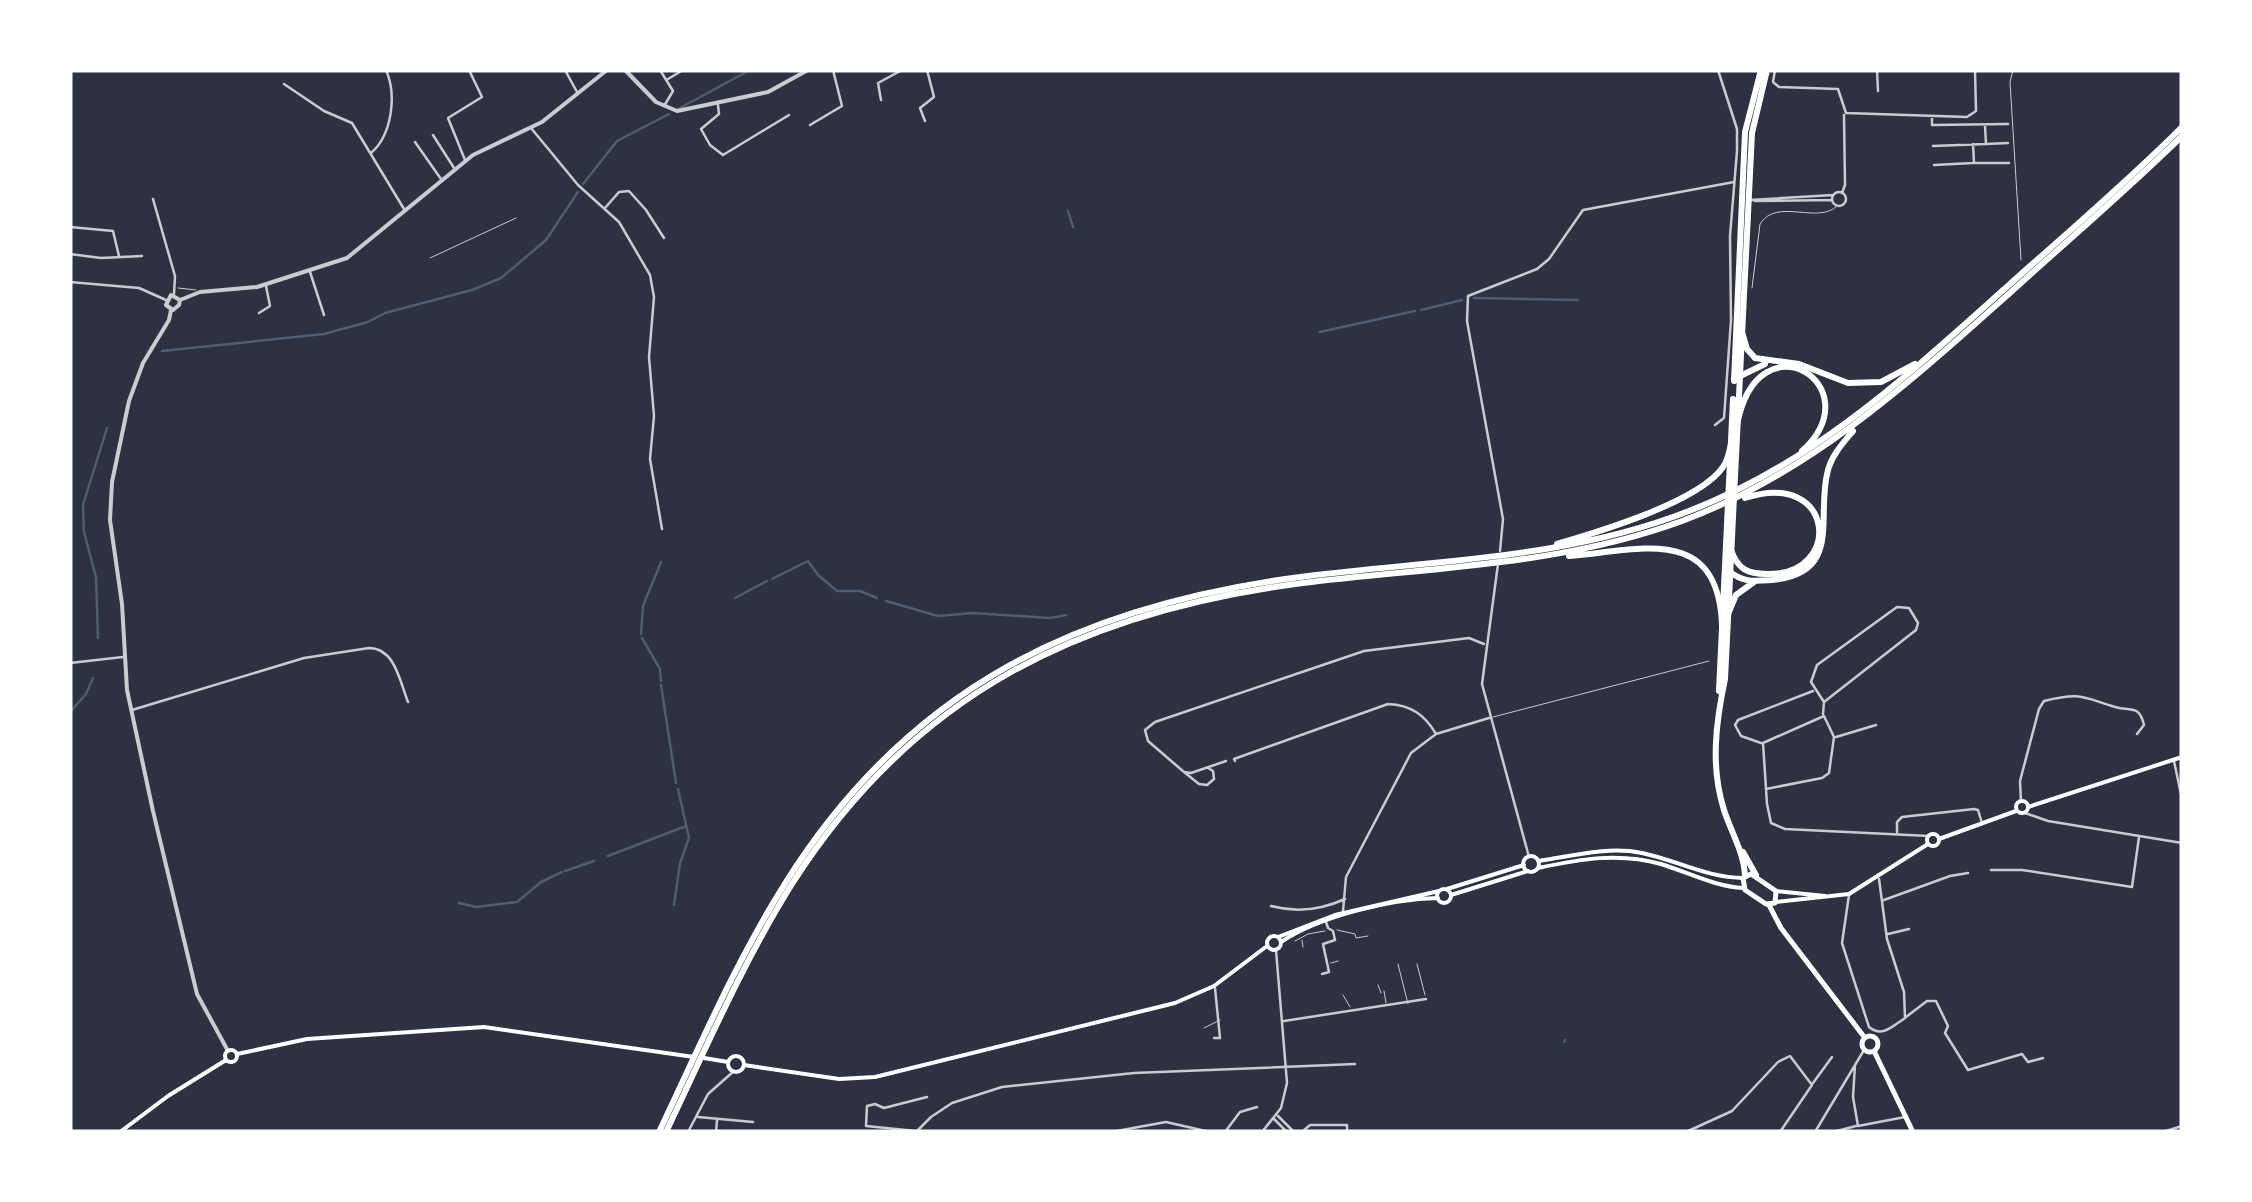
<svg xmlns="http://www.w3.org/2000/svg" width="2252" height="1202" viewBox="0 0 2252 1202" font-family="'Roboto Condensed',sans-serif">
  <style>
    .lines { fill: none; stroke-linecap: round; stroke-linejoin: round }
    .stream { stroke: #4f5d75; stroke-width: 2.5 }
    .service { stroke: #caccd0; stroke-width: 1 }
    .minor { stroke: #caccd0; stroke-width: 2.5 }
    .tertiary { stroke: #caccd0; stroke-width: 4 }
    .secondary { stroke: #fff; stroke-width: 4 }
    .primary { stroke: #fff; stroke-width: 5 }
    .trunk { stroke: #fff; stroke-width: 6 }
    .motorway { stroke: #fff; stroke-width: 6 }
  </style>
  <rect width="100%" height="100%" fill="#2d3142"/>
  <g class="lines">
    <path class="stream" d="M678,109L750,70
      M583,184L617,141L669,114
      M1068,211L1073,227
      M1474,298L1578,300
      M1421,310L1462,300
      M1320,332L1415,311
      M162,351L324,334L368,322L385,313L472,290L501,278L546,240L578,192
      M772,579L808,561L818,575L837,591H860L877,598
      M735,598L767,581
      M886,601L938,616L973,613L1050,618L1066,615
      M641,634L643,606L661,562
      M98,638L96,577L84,532L83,505L107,428
      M642,638L660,669L661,681
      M661,685L676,783
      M70,712L86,694L93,678
      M608,856L686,826
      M565,871L594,861
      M459,903L476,907L517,902L541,882L562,872
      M674,905L680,863L689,838L678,789
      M1564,1042L1565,1040"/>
    <path class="service" d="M2013,70L2010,82L2021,260
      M430,258L516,218
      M178,288L196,290
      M1752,288L1760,224C1777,197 1818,225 1837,206
      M1493,717L1709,661
      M1337,930L1355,934L1356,938L1368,936
      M1302,940L1303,947
      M1295,941L1308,934L1325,931
      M1331,963L1338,961
      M1398,964L1408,1004
      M1417,964L1425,995
      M1378,985L1381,993
      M1384,991L1386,1003
      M1343,995L1350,1007
      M1204,1028L1220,1020"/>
    <path class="minor" d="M565,70L577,92
      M660,70L673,91L664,106
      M1775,70L1773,82L1779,87L1838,89L1846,113L1967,117L1976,111L1975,70
      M1877,70L1878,91
      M668,79L683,70
      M284,84L324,111L352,123L404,209
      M881,100L878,83L902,70
      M718,105L719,114L701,129L710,145L723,155L789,115
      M1932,118V125L2008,124
      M925,121L920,108L934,97L927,70
      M810,125L842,106L833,70
      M1985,126L1986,144L2008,143
      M531,128L578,185L619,222L650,275L654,297L649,357L654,416L650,459L662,529
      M433,135L454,168
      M415,142L441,179
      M1973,144L1974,163H2009
      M1933,146L1986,144
      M371,153C392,135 397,95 386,70
      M465,160L448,118L482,97L469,70
      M1934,165L1973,163
      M1832 199a7 7 0 1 1 14 0a7 7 0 1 1-14 0Z
      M1842,193L1845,185L1844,115
      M153,199L175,276L174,294
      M1750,200L1833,195
      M1755,201L1832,200
      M605,208L619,192L629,191L646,210L664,238
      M70,227L113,231L119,256
      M70,254L101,258L142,256
      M310,272L324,315
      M70,282L139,288L166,300
      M259,313L270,306L266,286
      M1715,425L1724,418L1731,320L1730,236L1737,151V129L1718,70
      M1500,551L1503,519L1467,321L1468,296L1537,269L1549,259L1583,210L1734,182
      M1498,564L1482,684L1529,857
      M70,663L123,657
      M132,710L304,658L369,648C395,648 400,682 408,702
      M1823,714L1824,702L1916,630L1918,623L1909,608L1897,607L1817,665L1811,682L1824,702
      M1836,737L1876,725
      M1761,743L1741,736L1735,725L1738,720L1813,691
      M1226,761L1191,773L1184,772L1148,741L1145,730L1155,722L1364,651L1469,638L1484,644
      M1235,761L1234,759L1388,704C1411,705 1425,715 1436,734
      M2174,761L2182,799
      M1184,772L1199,784L1207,785L1214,779L1213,771L1208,768
      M1766,789L1822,778L1829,773L1834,737L1824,716L1763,743L1767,804L1771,823L1785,829L1929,836
      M2021,801L2020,781L2039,709L2044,701C2081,692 2082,697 2115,707C2131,712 2139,704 2144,725L2137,734
      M2025,813L2048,821L2182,843
      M1897,832V822L1902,817L1974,809L1978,810L1982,823
      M1991,870H2022L2132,887L2139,837
      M1849,895L1842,943L1869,1027C1882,1038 1893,1026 1905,1018L1904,992L1887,939L1879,879
      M1884,900L1950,876L1968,873
      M1271,906C1297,913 1321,910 1345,899
      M1343,911L1346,877L1411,753L1436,734L1489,718
      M1888,934L1909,929
      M1322,974L1329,972L1323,944L1335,940L1333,931L1328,928L1326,922
      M1906,1017L1927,1001H1936L1948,1026L1945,1033L1968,1070L2022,1054L2028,1062L2043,1058
      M1284,1021L1426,999
      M1214,1038H1220L1215,988
      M1855,1065L1853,1097L1858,1126L1905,1117
      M1813,1083L1832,1057
      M1278,1116L1294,1132
      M698,1117L753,1122
      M1274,1119L1287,1132
      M916,1131L866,1126L867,1106L875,1104L884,1108L927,1097
      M688,1132L708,1094L734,1071
      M716,1132L717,1120
      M916,1132L931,1117L952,1103L1002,1087L1134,1073L1355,1064
      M1111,1132L1166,1122L1210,1132
      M1225,1132L1240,1112L1257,1107
      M1262,1132L1281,1108L1287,1083L1276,950
      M1302,1132L1310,1125H1347V1132
      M1686,1132L1732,1111L1778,1062L1790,1056L1812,1085L1780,1132
      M1815,1132L1864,1050
      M1833,1132L1856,1126
      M2163,1132L2182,1126"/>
    <path class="tertiary" d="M625,70L656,102L677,111L768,92L808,70
      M180,300L171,295L166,305L173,310L179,305L180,300L200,292L257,287L347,258L473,155L542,122L607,70
      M171,310L169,320L143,363L129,401L112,482L110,520L122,604L127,690L153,811L197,994L228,1051"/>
    <path class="secondary" d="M2016 807a6 6 0 1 1 12 0a6 6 0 1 1-12 0Z
      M2028,807L2182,757
      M1927 840a6 6 0 1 1 12 0a6 6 0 1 1-12 0Z
      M1939,839L2016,811
      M1523 864a8 8 0 1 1 16 0a8 8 0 1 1-16 0Z
      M1538,861C1573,856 1607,846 1642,853C1676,860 1708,878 1743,878
      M1538,868C1581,859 1618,852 1661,864C1687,872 1716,887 1743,888
      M1447,889L1524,865
      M1437 896a7 7 0 1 1 14 0a7 7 0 1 1-14 0Z
      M1776,891L1825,896
      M1451,895L1528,871
      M1776,902L1849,894L1928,844
      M1267 943a7 7 0 1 1 14 0a7 7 0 1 1-14 0Z
      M1278,937L1335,915L1439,891
      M1281,942C1320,916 1391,899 1438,898
      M225 1056a6 6 0 1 1 12 0a6 6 0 1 1-12 0Z
      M237,1054L307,1039L484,1027L694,1057
      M728 1064a8 8 0 1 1 16 0a8 8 0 1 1-16 0Z
      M704,1058L728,1062
      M744,1065L839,1079L875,1077L1175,1003L1214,986L1267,946
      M120,1132L168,1096L226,1060"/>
    <path class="primary" d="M1751,874L1776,891L1775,903L1766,904L1745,890L1743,878Z
      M1769,905L1781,928L1865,1038
      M1862 1044a8 8 0 1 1 16 0a8 8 0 1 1-16 0Z
      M1874,1051L1913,1132"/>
    <path class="trunk" d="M1734,381L1745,132L1761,70
      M1719,691L1733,399
      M1743,852L1756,875
      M1745,876C1744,852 1731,832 1724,810C1710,766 1716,722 1725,679L1752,133L1767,70"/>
    <path class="motorway" d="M1742,332L1747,349L1755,358L1799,364L1848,383L1881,382L1915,364
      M1734,379L1765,364
      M1737,425C1758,313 1874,386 1802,451
      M1557,544C1598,532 1699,502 1723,467C1728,460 1729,452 1731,444
      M1731,550C1738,569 1747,574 1767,574C1844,576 1835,468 1745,498
      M1569,556C1641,550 1718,524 1722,625
      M1729,571C1743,583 1755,581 1772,580C1844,573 1815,516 1828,470C1832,455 1843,443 1853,431
      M1728,614L1736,595L1754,582
      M659,1132C699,1048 736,961 786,882C910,685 1083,604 1308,576C1436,560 1567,559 1689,511C1815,463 1911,372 2010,284C2068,232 2127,182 2182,127
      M666,1132C706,1048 743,962 792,884C914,692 1084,611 1303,583C1431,567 1560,566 1682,521C1811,473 1910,382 2011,292C2068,240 2127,190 2182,136"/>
  </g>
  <rect width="2252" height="1202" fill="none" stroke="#ffffff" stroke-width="145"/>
</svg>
